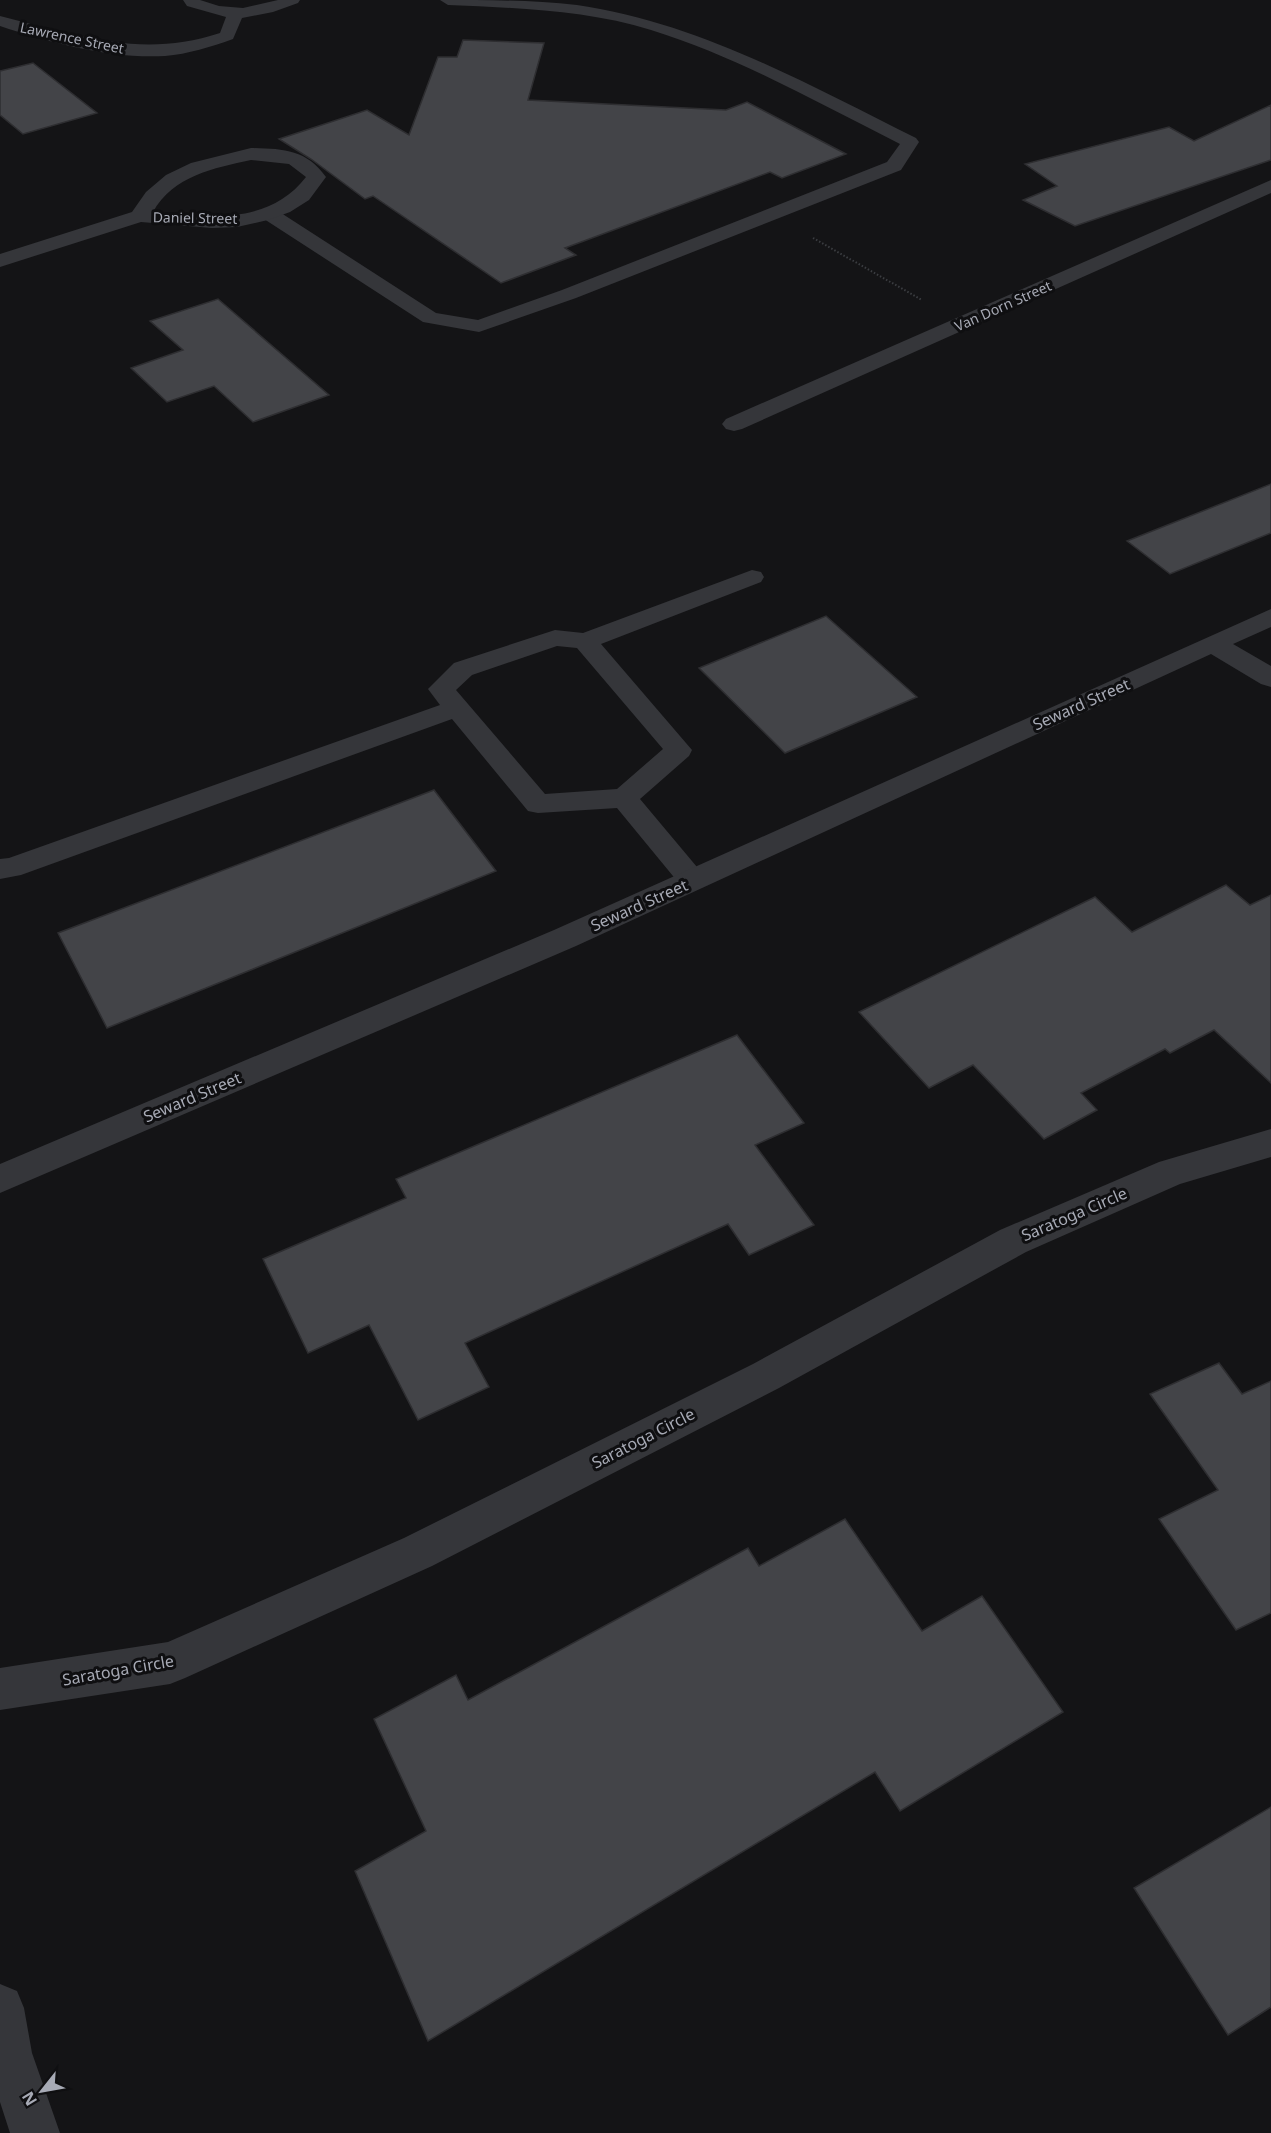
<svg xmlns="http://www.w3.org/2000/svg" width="1271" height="2133" viewBox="0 0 1271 2133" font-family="'Noto Sans',sans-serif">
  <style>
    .building { fill: #434448; stroke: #2e2e31; stroke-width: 1.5 }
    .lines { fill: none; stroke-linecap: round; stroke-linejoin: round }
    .path { stroke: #3b3d41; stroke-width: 2; stroke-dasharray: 1.5 2; stroke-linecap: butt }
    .lane { fill: #35363a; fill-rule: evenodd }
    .street { fill: #35363a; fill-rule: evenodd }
    .labels { text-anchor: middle; stroke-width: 6; stroke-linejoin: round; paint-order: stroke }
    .far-street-label { font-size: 14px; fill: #a7aab5; stroke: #0f0f11 }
    .street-label { font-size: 16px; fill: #a7aab5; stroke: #0f0f11 }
  </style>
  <rect width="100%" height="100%" fill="#141416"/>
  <path class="building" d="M463,40L544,43L528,100L726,110L747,102L846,154L782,178L770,172L565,248L576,255L501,283L373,196L365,199L311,159L279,139L367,110L409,135L438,57H457Z
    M33,63L97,113L23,134L0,115V71Z
    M1271,105V160L1075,226L1023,200L1057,186L1025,164L1169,127L1194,141Z
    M218,299L329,395L253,422L214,386L167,402L131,368L183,350L150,321Z
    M1271,484V533L1170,574L1127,541Z
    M826,616L917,697L785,753L699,668Z
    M434,790L496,871L107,1028L58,933Z
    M1226,885L1250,905L1271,895V1083L1214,1030L1170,1053L1165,1049L1081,1093L1097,1110L1044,1139L973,1065L929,1088L859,1012L1095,897L1132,932Z
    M737,1035L804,1123L755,1145L814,1225L749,1255L728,1224L465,1343L489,1387L418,1420L369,1325L308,1353L263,1259L406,1198L396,1179Z
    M1219,1363L1242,1394L1271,1381V1613L1236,1630L1159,1519L1218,1490L1150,1394Z
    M845,1519L922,1631L982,1596L1063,1712L900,1811L875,1772L428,2041L355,1871L426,1831L374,1719L456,1675L468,1700L748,1548L759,1566Z
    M1271,1807V2007L1228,2035L1134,1888Z"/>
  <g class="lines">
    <path class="path" d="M813,238L922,300"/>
    <path class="lane" d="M183,0H200L219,6L243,8L278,0H300L298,3L273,12L242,18L233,39C211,47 188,54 165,56C111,59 51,43 0,26V16C76,35 142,59 220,33L226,17L187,6Z
      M440,0C486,0 532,0 577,5C700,23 807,84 916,138L919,142L901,170L576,298L479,332L423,322L264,219L261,215L264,211H278L436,313L478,320L562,290L887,162L900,144C818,103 738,57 651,30C586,10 516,8 448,5Z
      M752,570L761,572L764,577L761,582L601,644L692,750L689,756L640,799L702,873L706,880L702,887L692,890L682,887L617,808L538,813L528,811L452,719L21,875L0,879V859L9,858L440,705L428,689L454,663L555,630L583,633ZM557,646L577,648L663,749L617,789L545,794L456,690L472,675Z"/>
    <path class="street" d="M251,148C283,149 306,149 326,177L309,200L290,212L268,220L237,227L212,228L141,222L0,267V254L132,212L146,192L166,175L191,163ZM251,160L289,164L306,177C269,225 207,218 153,212C173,176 214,168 251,160Z
      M1271,180V193L742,429L734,431L726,429L722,424L726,419Z
      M1271,609V627L1233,644L1271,666V687L1261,684L1211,654L576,946L0,1193V1164L554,930Z
      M1271,1129V1157L1180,1184L1026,1252L779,1388L432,1566L185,1678L170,1684L0,1710V1668L168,1642L404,1538L753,1364L1000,1230L1159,1162Z
      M0,1984L17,1991L24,2008L32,2053L60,2133H10L0,2102Z"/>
  </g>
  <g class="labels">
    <g class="far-street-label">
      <text transform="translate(72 38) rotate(12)" y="5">Lawrence Street</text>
      <text transform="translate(195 218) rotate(1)" y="5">Daniel Street</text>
      <text transform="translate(1003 306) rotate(-24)" y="5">Van Dorn Street</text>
    </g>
    <g class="street-label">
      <text transform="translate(1081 704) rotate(-24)" y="6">Seward Street</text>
      <text transform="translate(639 905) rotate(-24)" y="6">Seward Street</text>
      <text transform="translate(192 1097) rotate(-23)" y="6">Seward Street</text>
      <text transform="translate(1074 1214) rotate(-23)" y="6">Saratoga Circle</text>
      <text transform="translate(643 1438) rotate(-27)" y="6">Saratoga Circle</text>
      <text transform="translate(118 1670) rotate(-10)" y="6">Saratoga Circle</text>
    </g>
  </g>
  <g transform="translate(42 2091) rotate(239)" stroke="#0f0f11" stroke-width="4.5" paint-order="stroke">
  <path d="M0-4.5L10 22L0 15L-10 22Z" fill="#a7aab5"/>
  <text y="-9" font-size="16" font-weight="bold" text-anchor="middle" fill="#a7aab5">N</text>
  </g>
</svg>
